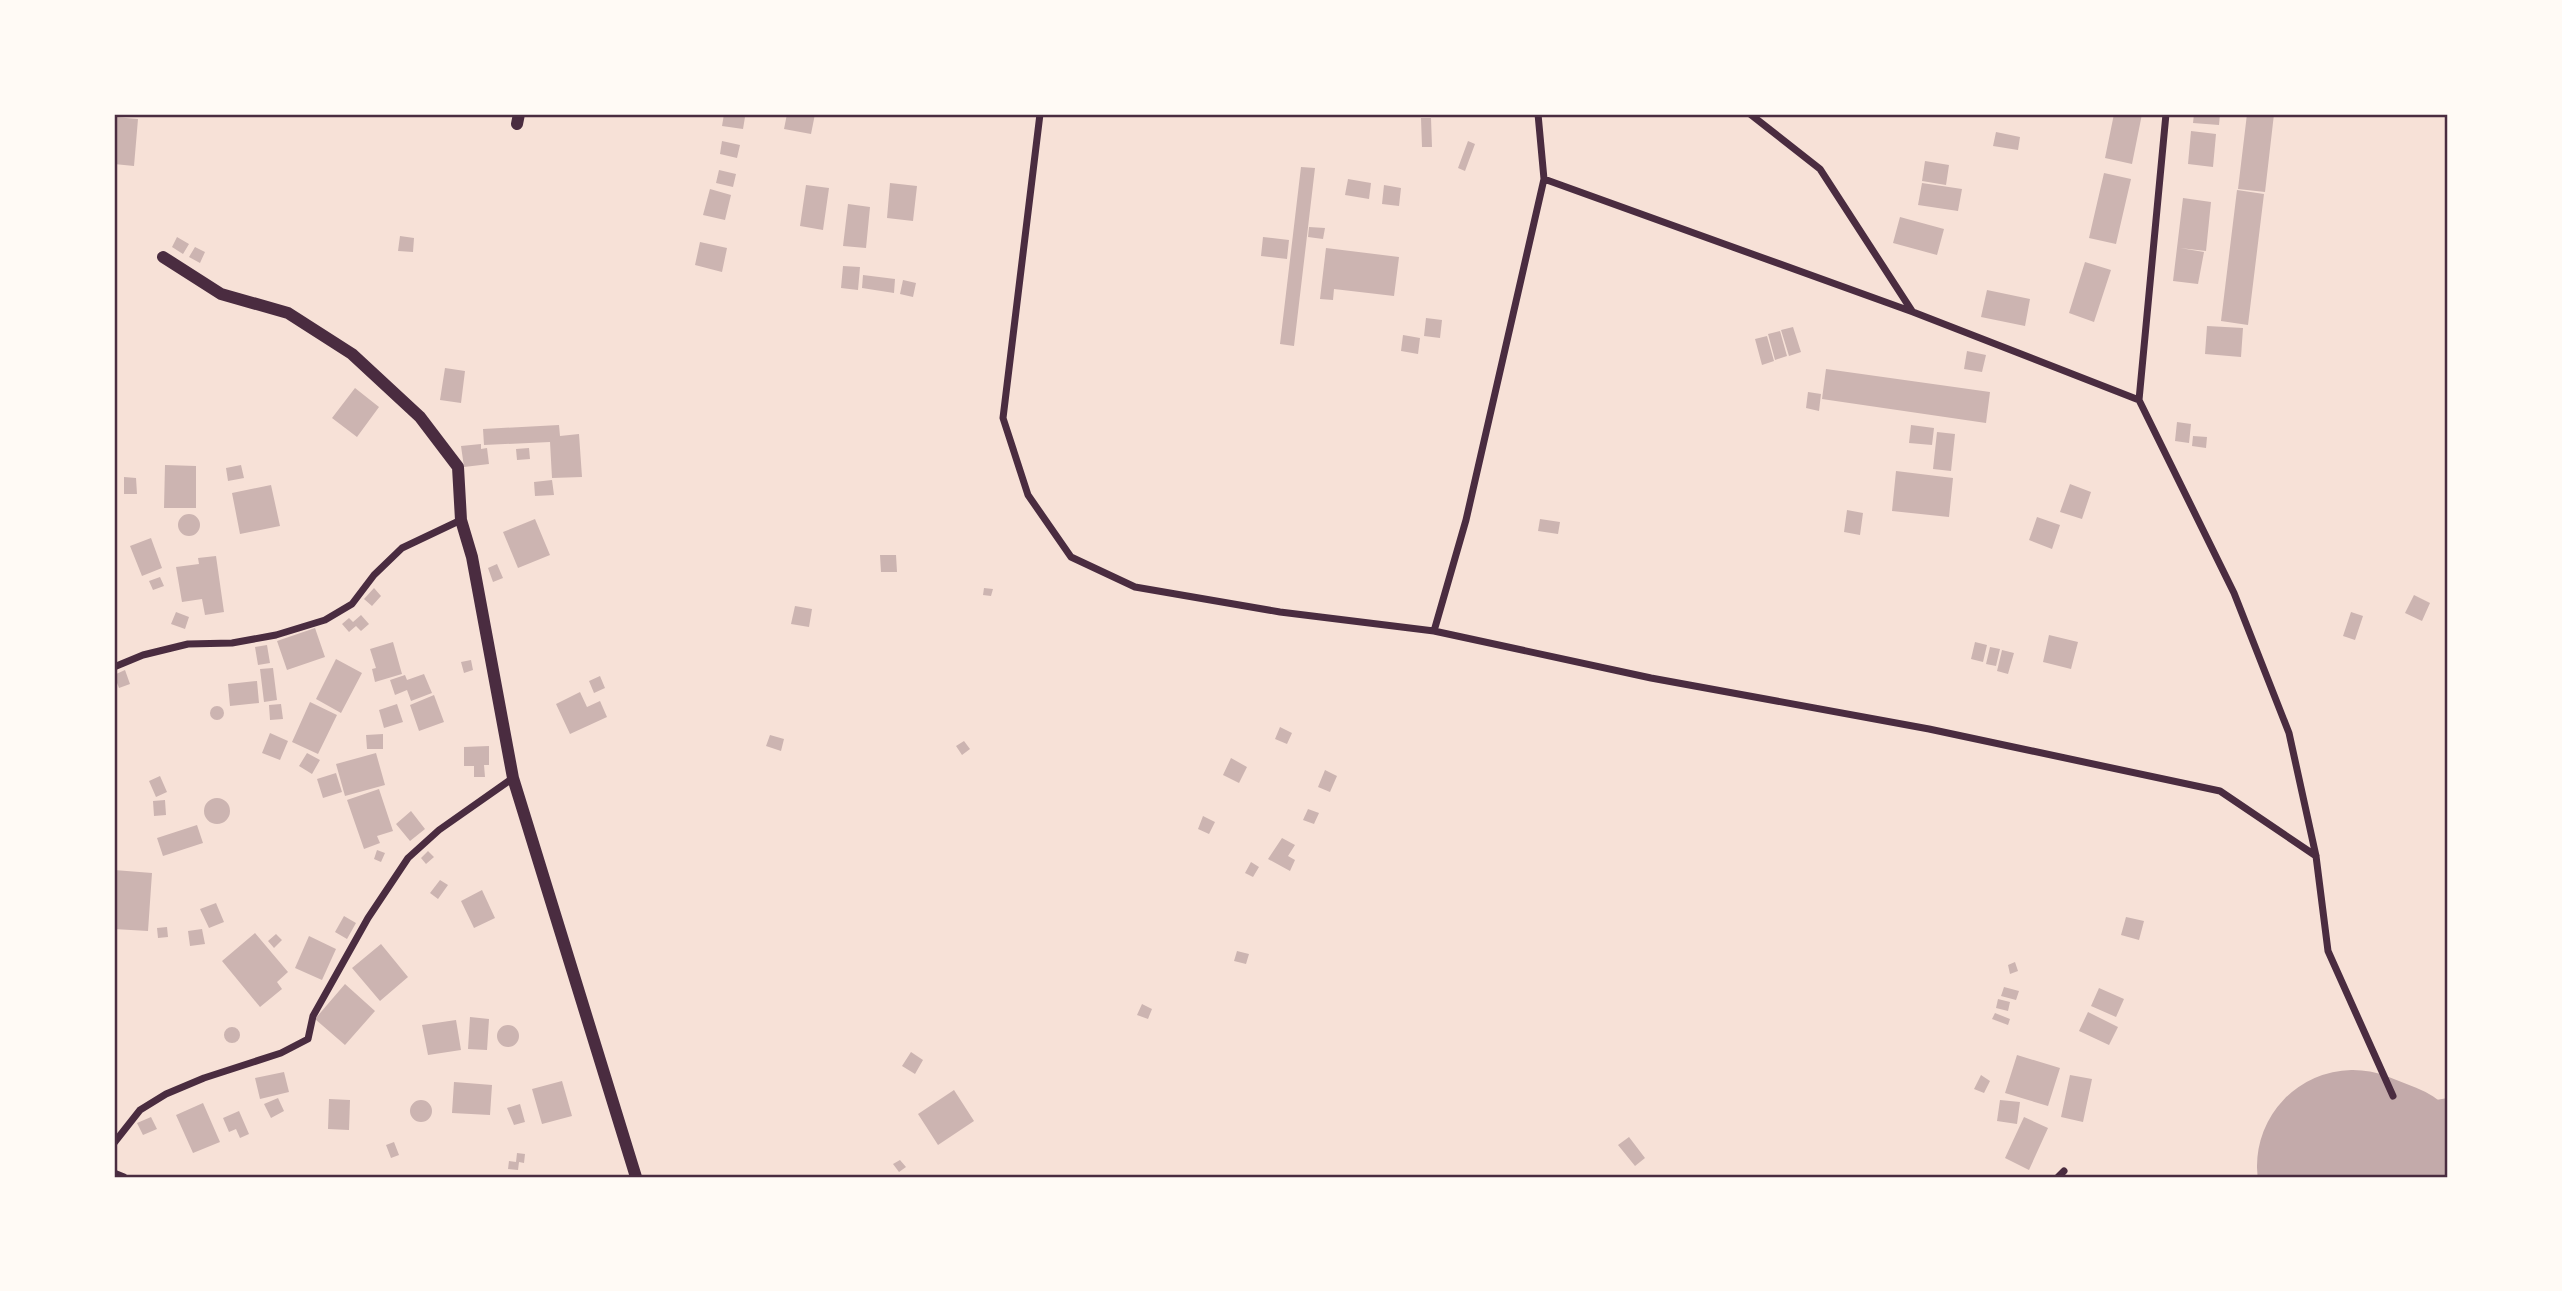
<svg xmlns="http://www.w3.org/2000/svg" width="2562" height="1291" viewBox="0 0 2562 1291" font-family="'Titillium Web',sans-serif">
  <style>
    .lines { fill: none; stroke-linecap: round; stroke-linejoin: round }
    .taxiway { stroke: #c3aaaa; stroke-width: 77 }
    .runway { stroke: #c3aaaa; stroke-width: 192 }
    .building { fill: #ccb4b1 }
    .minor { stroke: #4a2c40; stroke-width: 7 }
    .tertiary { stroke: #4a2c40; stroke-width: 12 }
    .neatline { fill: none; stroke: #4a2c40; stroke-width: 2.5 }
  </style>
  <rect width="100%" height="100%" fill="#f7e1d7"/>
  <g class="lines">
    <path class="taxiway" d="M2435,1177L2448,1137"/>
    <path class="runway" d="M2353,1166L2381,1177"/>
  </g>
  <path class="building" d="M724,114L745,117L743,129L722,126Z
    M787,114H815L811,134L784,129Z
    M2114,114H2142L2132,164L2105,158Z
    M2194,114H2220L2219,125L2193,123Z
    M2247,114H2274L2265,192L2238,189Z
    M114,117L138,119L134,166L114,164Z
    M1421,118H1431L1432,147H1422Z
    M2191,131L2216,134L2213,167L2188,164Z
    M1996,132L2020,137L2018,150L1993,146Z
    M722,141L740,145L737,158L720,154Z
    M1468,141L1475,144L1465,171L1458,168Z
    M1925,161L1949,165L1946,185L1922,181Z
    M1301,167L1315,168L1294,346L1280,344Z
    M719,170L736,174L733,187L716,183Z
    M2104,173L2131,179L2116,244L2089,238Z
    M1348,179L1371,183L1369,199L1345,195Z
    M890,183L917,186L913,221L887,218Z
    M1922,183L1962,189L1958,211L1918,205Z
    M806,185L829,188L823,230L800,226Z
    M1384,185L1401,188L1399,206L1382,204Z
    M710,189L731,195L725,220L703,215Z
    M2237,190L2264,194L2248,325L2221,321Z
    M2183,198L2211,202L2206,251L2180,248L2204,252L2198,284L2173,281Z
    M848,204L870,207L866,248L843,246Z
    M1900,217L1944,229L1937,255L1893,243Z
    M1309,227L1325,228L1323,239L1308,237Z
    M400,236L414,238L413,252L398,251Z
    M177,237L189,244L183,254L172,247Z
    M1263,237L1289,240L1287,259L1261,256Z
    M700,242L727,248L722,272L695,265Z
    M195,247L205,252L200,263L189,257Z
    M1326,248L1399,257L1394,296L1334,289L1333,300L1320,299Z
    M2085,262L2111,270L2094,322L2069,313Z
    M843,266L860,267L858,290L841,288Z
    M863,275L895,279L894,293L862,288Z
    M903,280L916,283L913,297L900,294Z
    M1987,290L2030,299L2025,326L1981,317Z
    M1426,318L1442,320L1440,338L1424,336Z
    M2207,326L2243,328L2241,357L2205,354Z
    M1793,327L1801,352L1789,356L1781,330Z
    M1780,331L1787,356L1775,360L1768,334Z
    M1403,335L1420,338L1418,354L1401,351Z
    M1767,336L1774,361L1762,365L1755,339Z
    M1967,351L1986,355L1982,372L1964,369Z
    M445,368L465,371L461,403L440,400Z
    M1826,369L1990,392L1986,423L1822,399Z
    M355,388L379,407L357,437L332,418Z
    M1808,392L1821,394L1819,411L1806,408Z
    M2177,422L2191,424L2189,443L2175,441Z
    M559,425L560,436L579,434L582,477L552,478L550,442L484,445L483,429Z
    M1911,425L1934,428L1932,445L1909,443Z
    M1937,432L1955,434L1951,471L1933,469Z
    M2193,436L2207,437L2206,448L2192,446Z
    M481,444V449L487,448L489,464L464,467L461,446Z
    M529,448L530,459L517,460L516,449Z
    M165,465L196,466V508H164Z
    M241,465L244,478L228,481L226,468Z
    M1896,471L1953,478L1949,517L1892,511Z
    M124,477L136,478L137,494H124Z
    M552,480L554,495L535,496L534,482Z
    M2070,484L2091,492L2082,519L2060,512Z
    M271,485L280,526L240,534L232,493Z
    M1847,510L1863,513L1860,535L1844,532Z
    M178 525a11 11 0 1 1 22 0a11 11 0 1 1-22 0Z
    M2037,517L2060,525L2052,549L2029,540Z
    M535,519L550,555L518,568L503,532Z
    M1540,519L1560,522L1558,534L1538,531Z
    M151,538L162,568L142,576L130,546Z
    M880,555H896L897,572H881Z
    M216,556L224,612L205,615L202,599L182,602L176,567L199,564L198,558Z
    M497,564L503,578L493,582L488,568Z
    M160,577L164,586L153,590L149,581Z
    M374,588L381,596L372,606L364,599Z
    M984,588L993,589L991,596L983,595Z
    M2414,595L2430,603L2422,621L2405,613Z
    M795,606L812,609L809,627L791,624Z
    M176,612L189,617L185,629L171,624Z
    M2351,612L2363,616L2355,640L2343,636Z
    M361,615L369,624L361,631L356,626L349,632L342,624L349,618L353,622Z
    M315,628L325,657L287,670L277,641Z
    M2049,635L2078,642L2071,669L2043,662Z
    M393,642L402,674L375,682L372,669L376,668L370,649Z
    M1975,642L1987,645L1983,662L1971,659Z
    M267,645L270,663L258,665L255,647Z
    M1990,647L2000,649L1996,666L1986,664Z
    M2002,650L2014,653L2008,674L1997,671Z
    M336,659L362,673L341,713L316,699Z
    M471,660L473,670L464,673L461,662Z
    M273,668L277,700L264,702L260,669Z
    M125,670L130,684L119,688L114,675Z
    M424,674L432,693L411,701L407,690L395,695L390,680L405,675L407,680Z
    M600,676L605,688L594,693L589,681Z
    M257,681L259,703L230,706L228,684Z
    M580,692L587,707L600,701L607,717L570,734L556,704Z
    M434,695L444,722L419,731L410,705Z
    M310,702L337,715L318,754L292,742Z
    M281,704L283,719L270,720L269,705Z
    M397,704L403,722L384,728L379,710Z
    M210 713a7 7 0 1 1 14 0a7 7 0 1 1-14 0Z
    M1280,727L1292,733L1287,744L1275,739Z
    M270,733L288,741L280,760L262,753Z
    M383,734V749H367L366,735Z
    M770,735L784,739L781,751L766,746Z
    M964,741L970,749L962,755L956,746Z
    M489,746V765H484L485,777H474V766H464V747Z
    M307,753L320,760L312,774L299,766Z
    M376,753L385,785L345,796L336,764Z
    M1231,758L1247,767L1239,783L1223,775Z
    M1325,770L1337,776L1330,792L1318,787Z
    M336,773L342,792L323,798L317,779Z
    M160,776L167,792L156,797L149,781Z
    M379,789L393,831L377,836L380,843L364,849L347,800Z
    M204 811a13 13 0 1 1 26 0a13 13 0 1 1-26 0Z
    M165,800L166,815L154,816L153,801Z
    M1308,809L1319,813L1314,824L1303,820Z
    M411,811L425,829L410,841L396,824Z
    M1203,816L1215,822L1209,834L1198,829Z
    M197,825L203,843L163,856L157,838Z
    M1282,838L1295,845L1288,856L1295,860L1290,871L1268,859Z
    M377,850L385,853L381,862L374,859Z
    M428,851L434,857L426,864L421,858Z
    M1251,862L1259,867L1253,877L1245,873Z
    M114,870L152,873L148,931L114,929Z
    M440,880L448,885L438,899L430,893Z
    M482,890L495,918L474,928L461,901Z
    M216,903L224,922L209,928L200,909Z
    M344,916L356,923L347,939L335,932Z
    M2126,917L2144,921L2139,940L2121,935Z
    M167,927L168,937L158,938L157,928Z
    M202,929L205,944L190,946L188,931Z
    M255,933L288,972L277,982L282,989L260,1007L222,961Z
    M276,934L282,940L274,948L268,941Z
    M309,936L336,949L322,980L295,968Z
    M381,944L408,977L380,1001L352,968Z
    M1237,951L1249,954L1246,964L1234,961Z
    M2015,962L2018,971L2010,974L2008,965Z
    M345,984L375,1011L345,1045L315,1019Z
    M2004,987L2019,991L2016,1000L2001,996Z
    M2099,988L2124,999L2116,1017L2091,1006Z
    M1998,999L2010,1002L2008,1011L1996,1008Z
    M1142,1004L1152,1009L1148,1019L1137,1015Z
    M2088,1012L2118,1027L2109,1045L2079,1031Z
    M1995,1013L2010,1019L2008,1025L1992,1019Z
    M470,1017L489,1019L487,1050L468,1049Z
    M456,1020L461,1050L428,1055L422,1025Z
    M497 1036a11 11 0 1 1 22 0a11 11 0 1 1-22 0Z
    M224 1035a8 8 0 1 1 16 0a8 8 0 1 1-16 0Z
    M911,1052L923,1060L915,1074L902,1066Z
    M2017,1055L2060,1068L2048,1106L2005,1093Z
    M284,1072L289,1092L260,1099L255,1078Z
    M1981,1075L1990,1081L1984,1093L1974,1089Z
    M2070,1075L2092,1079L2083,1122L2061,1117Z
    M562,1081L572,1116L542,1124L532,1089Z
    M454,1082L492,1085L490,1115L452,1113Z
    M954,1090L974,1121L938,1145L918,1114Z
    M278,1098L284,1111L271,1118L264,1104Z
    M329,1099L350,1100L349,1130L328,1129Z
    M410 1111a11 11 0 1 1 22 0a11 11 0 1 1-22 0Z
    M2000,1100L2020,1102L2017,1124L1997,1121Z
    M203,1103L220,1142L193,1153L176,1115Z
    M520,1104L525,1122L514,1125L507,1108Z
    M239,1111L249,1134L240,1138L236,1129L229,1132L223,1118Z
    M151,1117L157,1129L143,1135L137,1123Z
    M2024,1117L2048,1128L2029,1170L2005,1158Z
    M1629,1137L1645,1158L1635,1166L1618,1145Z
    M394,1142L399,1155L391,1158L386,1145Z
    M517,1153L525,1154L524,1163L519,1162L518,1170L508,1169L509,1161L516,1162Z
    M900,1160L906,1167L899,1172L893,1164Z"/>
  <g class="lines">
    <path class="minor" d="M1040,114L1003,418L1028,495L1071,557L1135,587L1280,612L1434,631L1651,678L1929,729L2220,791L2316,856
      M1750,114L1820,169L1912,311
      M2166,114L2139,400L2234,593L2289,733L2316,856L2328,951L2393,1096
      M1544,179L1913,312L2139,400
      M1434,631L1466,520L1544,179L1538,114
      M114,667L143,655L188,644L232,643L276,635L325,620L352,604L374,575L402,548L461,520
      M114,1143L140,1110L166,1094L204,1078L281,1053L308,1039L313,1016L368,918L408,858L439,830L513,778
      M114,1173L124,1177
      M2058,1177L2064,1171"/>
    <path class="tertiary" d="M517,124L519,114
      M163,257L221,294L288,313L352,354L420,417L458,467L461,520L472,557L513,778L636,1177"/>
  </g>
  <rect width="2562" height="1291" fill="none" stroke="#fffaf5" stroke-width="231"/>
  <rect x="116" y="116" width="2330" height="1060" class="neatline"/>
</svg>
